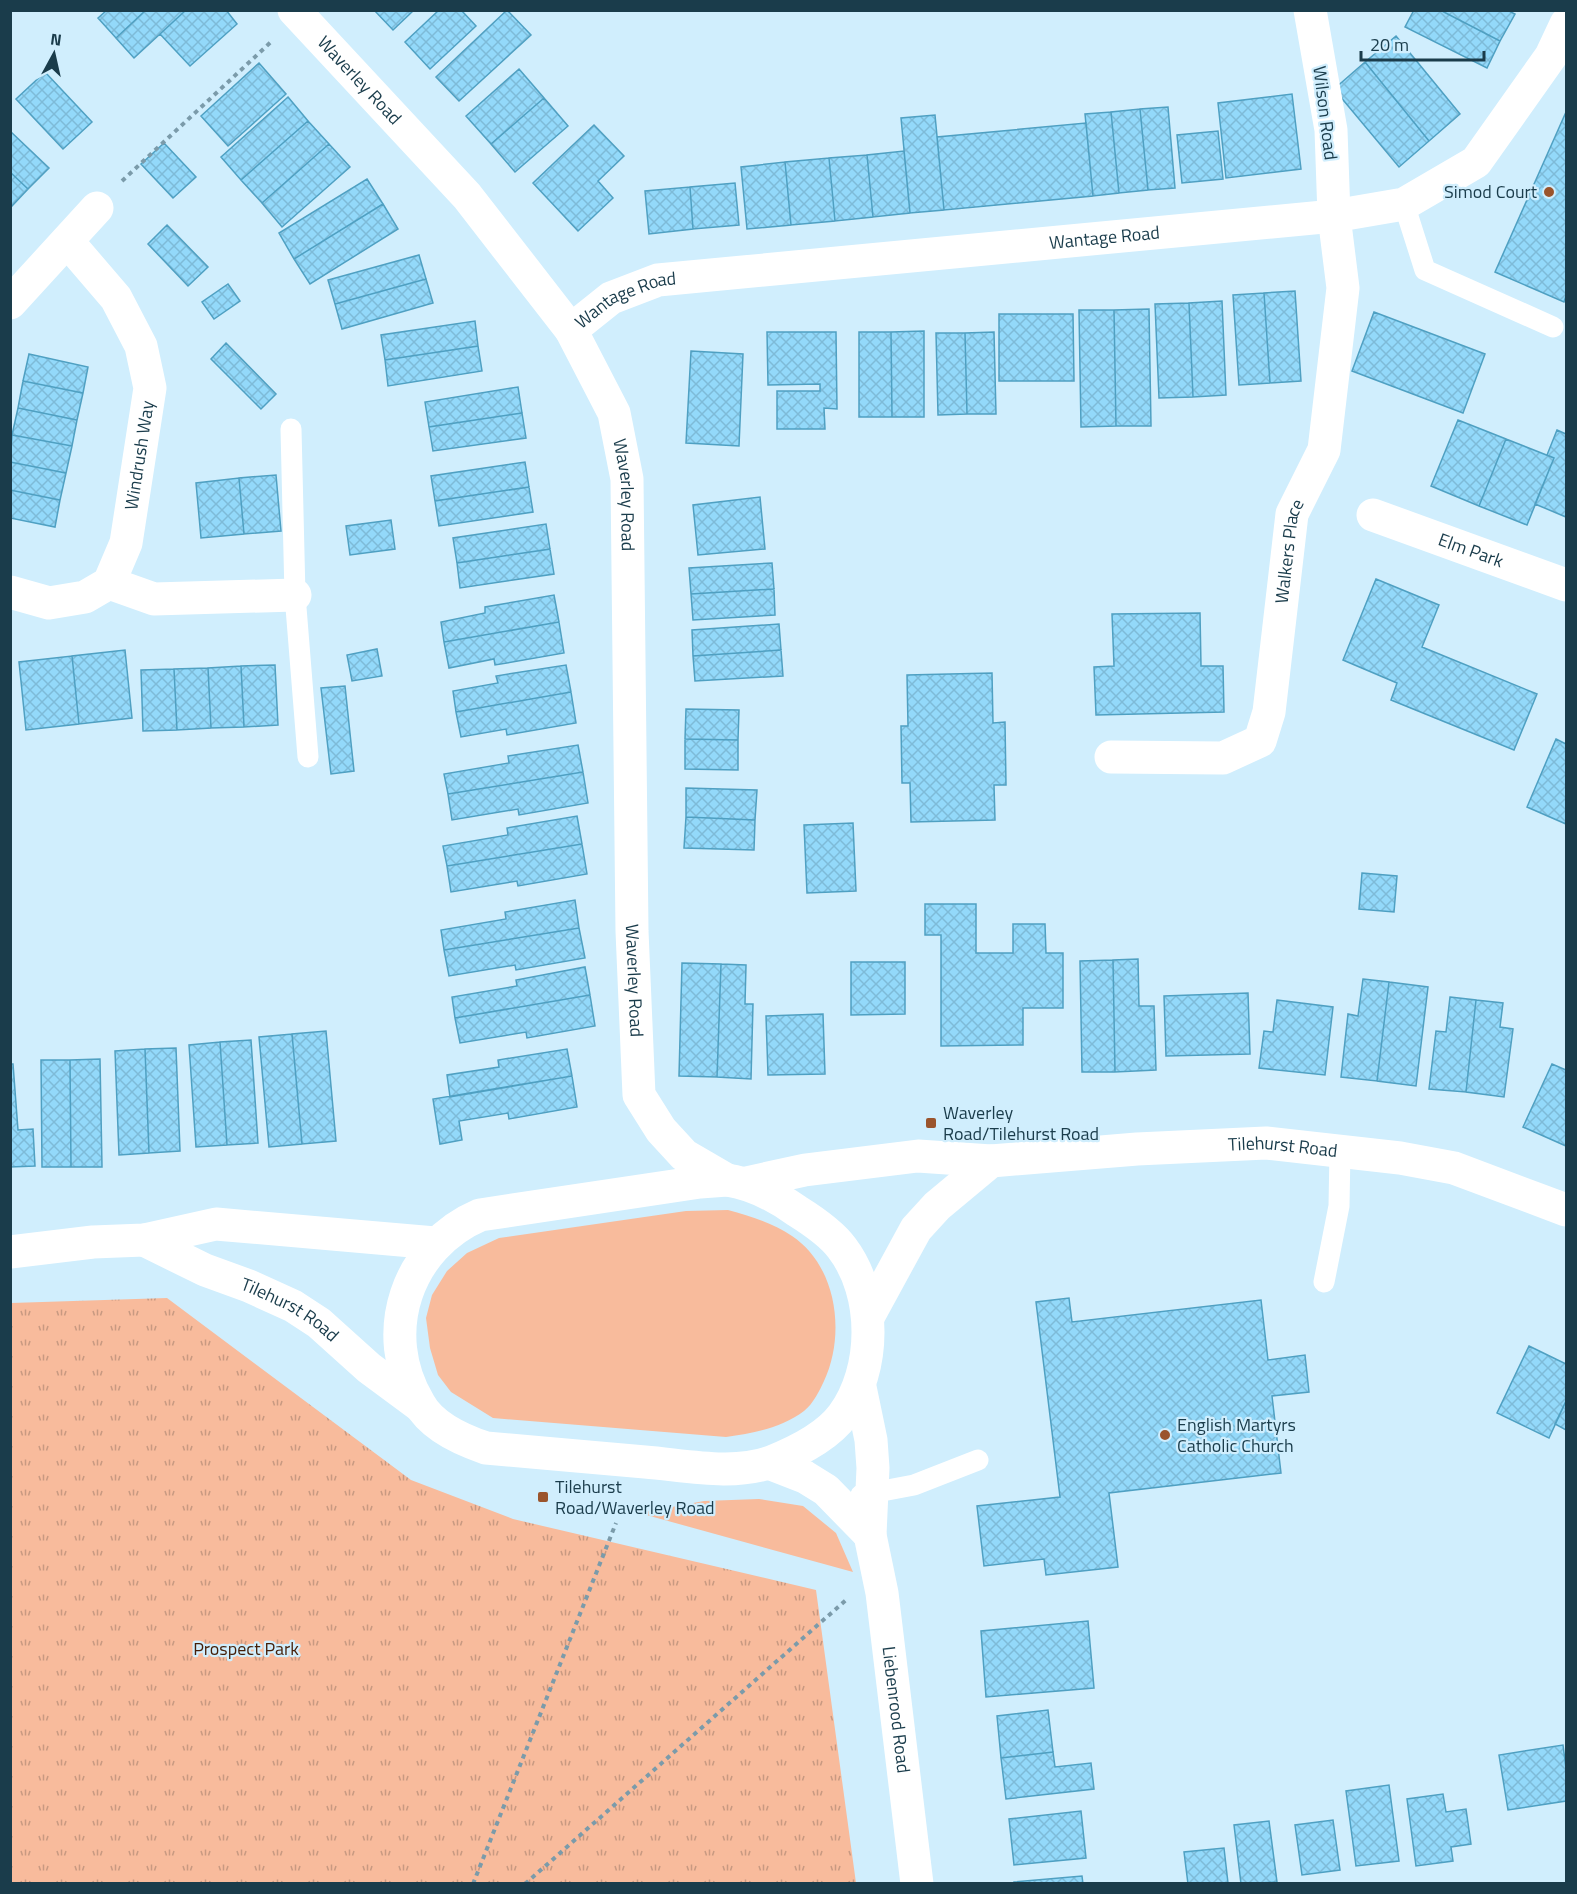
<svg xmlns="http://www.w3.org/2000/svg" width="1577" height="1894" viewBox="0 0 1577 1894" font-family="'Titillium Web',sans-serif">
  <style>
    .grass { fill: #f8bb9c }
    .park { fill: url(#park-tufts) }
    .building { fill: url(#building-cross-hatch); stroke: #4fa0c2; stroke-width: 1.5 }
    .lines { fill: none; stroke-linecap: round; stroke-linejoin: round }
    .path { stroke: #7b9baa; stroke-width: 4; stroke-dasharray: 4.5 4.5; stroke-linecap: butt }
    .service { stroke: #fff; stroke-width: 21 }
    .minor { stroke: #fff; stroke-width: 33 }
    .tertiary { stroke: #fff; stroke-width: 33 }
    .poi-dot { fill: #9a542c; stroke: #d0eefd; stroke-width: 2 }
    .labels { text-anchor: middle; stroke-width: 4.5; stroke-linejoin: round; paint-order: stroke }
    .street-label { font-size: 18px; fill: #1a3c4b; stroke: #d0eefd }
    .poi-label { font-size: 18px; fill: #1a3c4b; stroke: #d0eefd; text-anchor: start }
    .park-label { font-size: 18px; fill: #441e07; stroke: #d0eefd }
  </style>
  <defs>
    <pattern id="park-tufts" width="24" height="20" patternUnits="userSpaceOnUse" patternTransform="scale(1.5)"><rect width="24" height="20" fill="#f8bb9c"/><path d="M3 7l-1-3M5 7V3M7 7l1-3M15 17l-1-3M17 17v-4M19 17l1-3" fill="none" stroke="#c89981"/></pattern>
    <pattern id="building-cross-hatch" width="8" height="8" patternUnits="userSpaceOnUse" patternTransform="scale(1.5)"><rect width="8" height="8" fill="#93d9fa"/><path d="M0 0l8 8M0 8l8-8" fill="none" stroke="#7ebbd8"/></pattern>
  </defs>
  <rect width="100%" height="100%" fill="#d0eefd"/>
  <path class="grass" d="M728,1210C750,1216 773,1223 792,1236C837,1266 846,1334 824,1381C820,1390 813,1404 804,1411C781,1428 754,1433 726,1437L493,1418L451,1392L438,1375L430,1348L426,1318L432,1295L447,1271L467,1253L499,1238L686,1211Z
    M759,1499L803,1506L836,1533L853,1572L639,1513L704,1501Z"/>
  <path class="park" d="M167,1298L411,1480L513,1519L816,1590L856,1883H11V1303Z"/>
  <path class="building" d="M107,10H146L116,38L98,18Z
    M146,10H186L134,58L116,38Z
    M186,10H226L237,24L190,66L160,34Z
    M374,10H414L393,30Z
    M439,10H461L476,26L430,69L405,42Z
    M507,10L531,35L459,101L436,77Z
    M1414,10H1440L1500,41L1487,68L1405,27Z
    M1440,10H1507L1515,14L1500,41Z
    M1396,36L1460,114L1429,141L1365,62Z
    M1365,62L1429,141L1399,167L1334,89Z
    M259,63L286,94L228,146L201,116Z
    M519,69L544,98L491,144L466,116Z
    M45,72L92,122L63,149L16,99Z
    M1292,94L1301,169L1226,178L1218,103Z
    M288,97L308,121L241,180L221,157Z
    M544,98L568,126L515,172L491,144Z
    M1168,107L1175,188L1148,190L1140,109Z
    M1140,109L1148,190L1119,193L1111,112Z
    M1111,112L1119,193L1093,196L1085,114Z
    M1566,112V296L1564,302L1495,272Z
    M935,115L944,210L910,213L901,118Z
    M308,121L329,144L262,203L241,180Z
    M1086,123L1093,196L944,210L937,137Z
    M594,125L624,156L598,181L613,198L578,231L533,183Z
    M10,131L49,168L28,189L10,172Z
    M1218,131L1223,179L1182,183L1177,135Z
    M164,143L196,177L173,198L141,164Z
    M329,144L350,167L282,227L262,203Z
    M904,151L910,213L873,217L867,155Z
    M867,155L873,217L835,221L829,158Z
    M829,158L835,221L791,225L785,162Z
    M785,162L791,225L747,229L741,167Z
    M10,172L28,189L10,208Z
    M367,179L383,204L294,259L279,233Z
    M735,183L739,225L693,229L690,187Z
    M690,187L693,229L649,234L645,191Z
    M383,204L398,229L310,284L294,259Z
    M167,225L208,267L188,286L148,244Z
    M419,255L426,279L335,304L328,280Z
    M426,279L433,303L342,329L335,304Z
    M228,284L240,301L214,319L202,302Z
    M1295,291L1301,381L1270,383L1264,293Z
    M1264,293L1270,383L1239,385L1233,295Z
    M1222,301L1226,395L1193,397L1189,303Z
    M1189,303L1193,397L1159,398L1155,304Z
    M1149,309L1151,426H1116L1114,310Z
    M1079,310H1114L1116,426L1081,427Z
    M1374,312L1485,354L1463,413L1352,371Z
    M999,314H1073L1074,381H999Z
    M475,321L478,346L385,360L381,335Z
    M924,331V417H892L891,332Z
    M767,332H836L837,409L824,408L825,429H777V391H820V384L768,385Z
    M859,332H891L892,417H859Z
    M994,332L996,414H967L965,333Z
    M936,333H965L967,414L938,415Z
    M226,343L276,394L261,409L211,359Z
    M478,346L482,371L388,386L385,360Z
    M691,351L743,354L739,446L686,443Z
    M29,354L88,367L83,393L23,381Z
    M23,381L83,393L77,420L18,408Z
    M518,387L522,413L429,427L425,402Z
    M18,408L77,420L72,446L12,435Z
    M522,413L526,438L433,451L429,427Z
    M1458,420L1506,439L1479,506L1431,486Z
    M1557,430L1566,434V517L1535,504L1554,458L1547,455Z
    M12,435L72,446L66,473L10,462Z
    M1506,439L1554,458L1527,525L1479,506Z
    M10,462L66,473L60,500L10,490Z
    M525,462L529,487L435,501L431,476Z
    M276,475L281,531L244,534L239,478Z
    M239,478L244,534L201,538L196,483Z
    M529,487L533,512L439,526L435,501Z
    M10,490L60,500L55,527L10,518Z
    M760,497L765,549L698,555L693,505Z
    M391,520L395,549L350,555L346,526Z
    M546,524L550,549L457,563L453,538Z
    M550,549L554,574L460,588L457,563Z
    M772,563L774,589L691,594L689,568Z
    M1376,579L1439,605L1422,647L1537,694L1514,750L1391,700L1397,683L1343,660Z
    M774,589L775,615L693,620L691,594Z
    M554,595L559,622L444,642L441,622L485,613V607Z
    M1200,613L1201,666H1223L1224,712L1096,715L1094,667L1114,666L1112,614Z
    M559,622L564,653L495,665L494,659L449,668L444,642Z
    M779,624L781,650L693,656L692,630Z
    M377,649L382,676L352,681L347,655Z
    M125,650L132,718L79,724L72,656Z
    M781,650L783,676L695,681L693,656Z
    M72,656L79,724L26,730L19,662Z
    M275,665L278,725L244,727L241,666Z
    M566,665L571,692L456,712L453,691L498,683L496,676Z
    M241,666L244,727L211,728L208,668Z
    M208,668L211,728L177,730L174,669Z
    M174,669L177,730L143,731L141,670Z
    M992,673L993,723L1005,722L1006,785H994L995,820L911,822L910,783H902L901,726H908L907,675Z
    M345,686L354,771L331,774L321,688Z
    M571,692L576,723L507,735L506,729L461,737L456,712Z
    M686,709L739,710L738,740L685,739Z
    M685,739L738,740V770L685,769Z
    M1556,739L1566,744V824L1527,807Z
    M578,745L583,772L448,794L444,774L509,763L508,756Z
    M583,772L588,803L519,815L518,809L452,820L448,794Z
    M686,788L757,790L755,820L686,817Z
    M577,816L582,844L447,866L443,846L508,835L507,828Z
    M686,817L755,820L754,850L684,848Z
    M853,823L856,891L807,893L804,825Z
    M582,844L587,874L518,886L517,881L451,892L447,866Z
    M1362,873L1397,876L1394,912L1359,909Z
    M575,900L579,928L444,950L441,930L506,919L505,912Z
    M925,904H976V953H1013V924H1045L1046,953H1063V1008H1023V1045L941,1046V935H925Z
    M579,928L585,958L516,970L515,965L449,976L444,950Z
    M1138,959L1139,1006H1154L1156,1070L1115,1072L1113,960Z
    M1113,960L1115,1072H1082L1080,961Z
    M851,962H905V1014L851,1015Z
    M682,963L721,964L717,1077L679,1076Z
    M721,964L746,965L745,1004H753L751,1079L717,1077Z
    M585,967L590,995L455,1018L452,997L517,986L516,980Z
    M1363,979L1389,982L1377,1081L1341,1077L1348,1014L1358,1016Z
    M1389,982L1428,987L1416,1086L1377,1081Z
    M1248,993L1250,1054L1166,1056L1164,996Z
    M590,995L595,1026L527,1038L526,1032L460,1043L455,1018Z
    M1450,997L1476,1000L1466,1092L1429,1089L1436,1031L1446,1032Z
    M1277,1000L1333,1007L1325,1075L1259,1068L1264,1031L1273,1032Z
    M1476,1000L1503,1003L1500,1027L1513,1029L1504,1097L1466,1092Z
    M823,1014L825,1074L768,1075L766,1016Z
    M326,1031L336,1141L302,1144L292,1034Z
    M292,1034L302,1144L269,1147L259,1037Z
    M251,1040L258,1143L227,1145L220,1042Z
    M220,1042L227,1145L196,1147L189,1045Z
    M176,1048L180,1151L149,1153L145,1049Z
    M145,1049L149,1153L119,1155L115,1051Z
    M567,1049L572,1076L450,1097L447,1075L499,1067L498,1060Z
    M100,1059L102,1167H71L70,1060Z
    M41,1060H70L71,1167H42Z
    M10,1064H13L18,1130L33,1129L35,1166L10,1167Z
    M1552,1064L1566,1070V1146L1523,1127Z
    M572,1076L577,1107L509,1119L508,1113L459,1121L462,1140L440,1144L433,1099Z
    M1069,1298L1072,1322L1261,1300L1268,1360L1305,1355L1309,1392L1272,1396L1281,1473L1109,1493L1118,1567L1046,1575L1044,1559L984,1566L977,1506L1060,1497L1036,1302Z
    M1529,1346L1566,1364V1401L1549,1438L1497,1413Z
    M1566,1401V1430L1555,1424Z
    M1088,1621L1094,1688L986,1697L981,1631Z
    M1048,1710L1053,1752L1001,1758L997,1716Z
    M1563,1745L1566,1768V1801L1508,1810L1499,1755Z
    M1053,1752L1055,1767L1091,1763L1094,1789L1006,1799L1001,1758Z
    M1389,1785L1399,1861L1356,1866L1346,1791Z
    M1443,1794L1446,1812L1466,1809L1471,1844L1451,1847L1453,1861L1416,1866L1407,1799Z
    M1081,1811L1086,1858L1014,1865L1009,1819Z
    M1333,1820L1340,1870L1302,1875L1295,1825Z
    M1269,1821L1277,1882L1241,1884L1234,1825Z
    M1224,1848L1228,1883L1188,1884L1184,1852Z
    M1082,1876L1083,1884H1014V1882Z"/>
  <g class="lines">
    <path class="path" d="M122,181L272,41
      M473,1884L616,1523
      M525,1884L846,1600"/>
    <path class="service" d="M1404,204L1425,270L1553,327
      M291,429L295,595L308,757
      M1324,1282L1339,1206L1340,1150
      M861,1495L914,1485L978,1460"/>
    <g class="minor">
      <path id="s1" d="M294,10L467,196L571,330L614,413L627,479L632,931L639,1095L661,1130L684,1155L727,1180"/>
      <path d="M10,303L97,208"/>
      <path id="s2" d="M571,330L611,298L658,280L1334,216L1404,204L1476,162L1551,56L1566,24"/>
      <path id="s3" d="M1373,515L1566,585"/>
      <path d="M109,583L154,599L295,595"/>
      <path id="s4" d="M10,592L49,603L85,597L109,583L126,543L150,388L141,346L116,298L68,242"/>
      <path id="s5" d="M1111,757L1223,758L1260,741L1269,712L1292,514L1324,450L1343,288L1334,216L1331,130L1310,10"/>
    </g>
    <g class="tertiary">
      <path d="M727,1180C753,1184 776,1196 797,1211C813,1221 831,1233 842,1248C877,1294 876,1370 843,1415C827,1437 796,1452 771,1462C733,1476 684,1465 645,1462C592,1457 539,1453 486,1448C462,1440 432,1427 419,1403C377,1333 407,1246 480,1215L700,1182Z"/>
      <path id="s6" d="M746,1183L805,1170L918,1156L991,1161L1137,1149L1266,1143L1400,1158L1454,1168L1566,1210"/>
      <path id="s7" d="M144,1240L205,1270L249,1286L293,1306L319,1323L369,1368L419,1405"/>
      <path d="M10,1252L93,1242L144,1240L216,1224L435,1243"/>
      <path d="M868,1317L916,1229L937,1206L991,1161"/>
      <path id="s8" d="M860,1387L871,1440L873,1468L870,1535L882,1593L917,1884"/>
      <path d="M769,1463L805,1477L826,1490L870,1535"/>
    </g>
  </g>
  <g class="poi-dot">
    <circle cx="1549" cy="192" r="6"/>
    <rect x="925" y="1117" width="12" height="12" rx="3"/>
    <circle cx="1165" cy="1435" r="6"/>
    <rect x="537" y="1491" width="12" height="12" rx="3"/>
  </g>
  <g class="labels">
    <g class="street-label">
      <text dy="6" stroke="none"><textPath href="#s1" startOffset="96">Waverley Road</textPath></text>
      <text transform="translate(1325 113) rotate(83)" y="6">Wilson Road</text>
      <text dy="6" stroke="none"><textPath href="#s2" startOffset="550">Wantage Road</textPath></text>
      <text dy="6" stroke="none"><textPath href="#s2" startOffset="64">Wantage Road</textPath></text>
      <text dy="6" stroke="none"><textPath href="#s4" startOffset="237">Windrush Way</textPath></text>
      <text dy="6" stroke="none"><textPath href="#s1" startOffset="600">Waverley Road</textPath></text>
      <text dy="6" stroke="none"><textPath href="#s3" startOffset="104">Elm Park</textPath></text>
      <text dy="6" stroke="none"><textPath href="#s5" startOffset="345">Walkers Place</textPath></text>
      <text dy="6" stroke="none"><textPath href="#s1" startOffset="1086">Waverley Road</textPath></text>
      <text dy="6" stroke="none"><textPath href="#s6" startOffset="540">Tilehurst Road</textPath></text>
      <text dy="6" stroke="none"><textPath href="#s7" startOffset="162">Tilehurst Road</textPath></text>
      <text dy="6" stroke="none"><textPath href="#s8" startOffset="326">Liebenrood Road</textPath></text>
    </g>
    <g class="poi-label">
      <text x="1537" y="198" text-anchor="end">Simod Court</text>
      <text x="943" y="1119">Waverley<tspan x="943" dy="21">Road/Tilehurst Road</tspan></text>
      <text x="1177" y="1431">English Martyrs<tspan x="1177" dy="21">Catholic Church</tspan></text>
      <text x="555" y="1493">Tilehurst<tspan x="555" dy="21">Road/Waverley Road</tspan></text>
    </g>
    <g class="park-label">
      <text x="246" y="1655">Prospect Park</text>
    </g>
  </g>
  <rect width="1577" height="1894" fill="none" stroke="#1a3c4b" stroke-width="24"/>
  <g transform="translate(54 54) rotate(8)" stroke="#d0eefd" stroke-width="4.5" paint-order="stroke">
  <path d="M0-4.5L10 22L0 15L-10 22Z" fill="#1a3c4b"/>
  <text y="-9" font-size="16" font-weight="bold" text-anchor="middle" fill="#1a3c4b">N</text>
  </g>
  <path d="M1361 51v9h123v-9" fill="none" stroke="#1a3c4b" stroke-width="3"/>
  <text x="1370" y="51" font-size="18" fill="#1a3c4b" stroke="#d0eefd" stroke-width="4.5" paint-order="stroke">20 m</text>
</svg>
